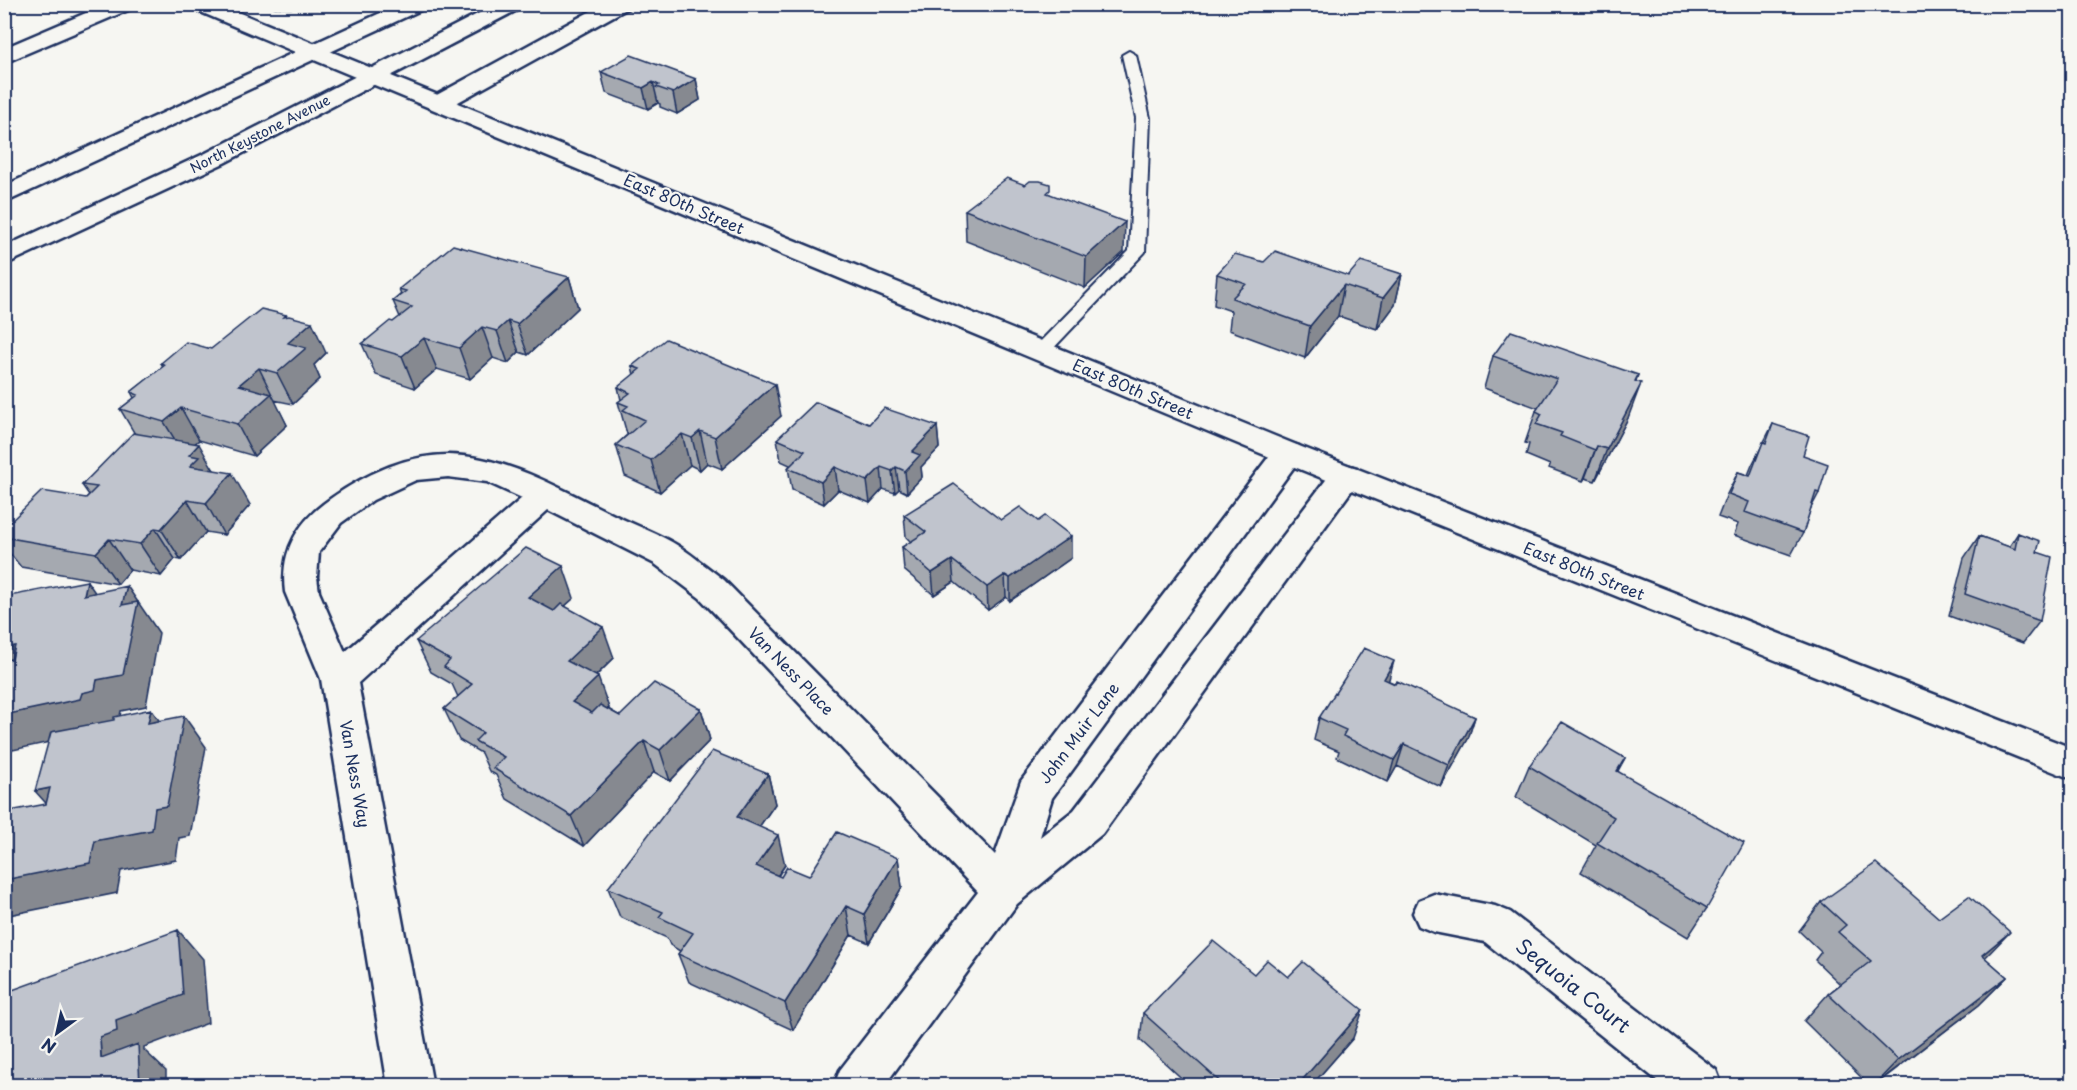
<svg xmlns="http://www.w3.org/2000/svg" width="2077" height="1090" viewBox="0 0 2077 1090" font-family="'Playpen Sans',sans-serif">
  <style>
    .green { fill: #d6d9dd; stroke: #78849e; stroke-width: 1.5 }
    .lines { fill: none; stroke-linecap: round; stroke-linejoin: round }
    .lane-casing { stroke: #1b2f5e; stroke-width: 4 }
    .street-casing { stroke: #1b2f5e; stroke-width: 5 }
    .secondary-casing { stroke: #1b2f5e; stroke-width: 5 }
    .primary-casing { stroke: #1b2f5e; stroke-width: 5 }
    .lane { fill: #f6f6f2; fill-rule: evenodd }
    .street { fill: #f6f6f2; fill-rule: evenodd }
    .secondary { fill: #f6f6f2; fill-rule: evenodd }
    .primary { fill: #f6f6f2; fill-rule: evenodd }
    .wall { fill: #a5a9b0; stroke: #1b2f5e; stroke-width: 1.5 }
    .shaded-wall { fill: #868990; stroke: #1b2f5e; stroke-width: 1.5 }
    .building { fill: #c0c4cd; stroke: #1b2f5e; stroke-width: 1.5 }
    .labels { text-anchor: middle; stroke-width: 4.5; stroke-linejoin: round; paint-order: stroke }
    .far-street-label { font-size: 14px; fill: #1b2f5e; stroke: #f6f6f2 }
    .street-label { font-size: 16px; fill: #1b2f5e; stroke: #f6f6f2 }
    .near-street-label { font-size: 20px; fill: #1b2f5e; stroke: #f6f6f2 }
  </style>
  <rect width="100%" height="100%" fill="#f6f6f2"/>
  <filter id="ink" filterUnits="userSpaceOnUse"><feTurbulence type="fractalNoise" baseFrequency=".0167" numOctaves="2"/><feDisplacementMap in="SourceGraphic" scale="12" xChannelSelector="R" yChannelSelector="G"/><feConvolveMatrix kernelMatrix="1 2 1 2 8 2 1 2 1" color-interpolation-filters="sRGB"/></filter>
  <g filter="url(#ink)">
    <path class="green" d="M220,5H360L340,10Z"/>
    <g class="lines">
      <g class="lane-casing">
        <path id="lane" d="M1129,51L1136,55L1150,118L1145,252L1047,355H1035L1033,351L1035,347L1129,251L1136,118L1122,55Z"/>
      </g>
      <g class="street-casing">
        <path id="street" d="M107,4H136L133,8L4,63V48Z
          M188,4H218L323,47L326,52L323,57L315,59L307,57L191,8Z
          M604,4H631L628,8L449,107L441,109L433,107L429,102L433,97Z
          M1288,443L1299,446L1303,453L1299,460L1052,798L1040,837L1074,810L1335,468L1346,465L1357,468L1362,476L1102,834L1017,904L884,1086H834L840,1070L978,892L700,598L655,564L548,510L358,683L433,1086H388L321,679L285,592C280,552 297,522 330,499C364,475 405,455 448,455C507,456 562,490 614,515C636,526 660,534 680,547C695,557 709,569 724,580L995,855L1021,781L1277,446ZM448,477L487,482L522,498L345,652L319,592L317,577L319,552L341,523L373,500L416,480Z
          M1434,894L1495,906L1510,912L1716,1070L1722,1086H1664L1485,942L1434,932L1419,926L1413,913L1419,900Z"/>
      </g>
      <g class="secondary-casing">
        <path id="secondary" d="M315,45L1299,446L2072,748V779L1277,460L307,57L304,52L307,47Z"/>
      </g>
      <g class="primary-casing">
        <path id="primary" d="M400,4H428L425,8L4,203V186Z
          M497,4H524L521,8L224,163L4,265V247L206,153Z"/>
      </g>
      <use href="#lane" class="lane"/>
      <use href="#street" class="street"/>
      <use href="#secondary" class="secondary"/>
      <use href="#primary" class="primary"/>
    </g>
    <path class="wall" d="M1212,4H1227L1223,7Z
      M601,72L696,79L700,100L677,114L660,107V104L658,103L648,109L606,93Z
      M1050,194L1124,252L1085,288L966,241L965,210Z
      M1264,262L1348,276L1402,274L1395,305L1377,329L1338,316L1305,358L1229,330L1231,311L1214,305L1217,274Z
      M569,277L578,308L528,355L519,352L508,363L493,358L470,379L437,369L415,388L376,375L362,344L400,317L393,301L401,294L399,289Z
      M286,316L326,353L314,365L320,379L293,404L274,400L287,425L254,456L199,440L195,443L214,470L250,505L224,535L206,532L181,560L175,559L161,576L130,570L118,584L21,567L4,546V528L86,498L89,495L82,485L135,434L120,409L134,398L131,392L163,367L161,363L211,349Z
      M1493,356L1638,375L1636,381L1628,418L1595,481L1585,478L1583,481L1549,468L1550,465L1526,455L1529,444L1525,443L1536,411L1538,408L1484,388Z
      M632,366L781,416L722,469L707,463L700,470L690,465L660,492L625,476L616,445L628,434H627L618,402L621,400L618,387L634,375Z
      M869,424L937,426L939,448L921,467L922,477L907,493L899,489L895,493L883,489L870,503L838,490L824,504L792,490L788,468L790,465L781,461L777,439Z
      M1773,424L1803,455L1819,493L1810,510L1803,533L1791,555L1734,535L1738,524L1718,517L1727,494L1738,472L1748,475L1752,465Z
      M904,515L1001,520L1071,558L1010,601L1006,597L988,610L954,582L934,595L904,570L902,547L911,542L906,537Z
      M2018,533L2037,552L2040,621L2023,643L1949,616L1964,558L1979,536L2009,547Z
      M574,598L565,606L614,658L596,676L609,708L608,709L620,716L701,709L710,740L670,781L654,772L584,846L507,799L496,775L489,771L481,753L459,740L444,709L458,697L452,684L431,672L416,641Z
      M1389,681L1475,717L1468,739L1441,787L1397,766L1388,782L1337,757L1339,751L1314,740L1319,718Z
      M1625,758L1618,771L1707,908L1688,937L1581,872L1596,845L1516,797L1529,766Z
      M768,774L775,804L759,827L785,865L778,876L781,877L809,876L898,858L902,887L869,943L851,935L793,1030L689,982L678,954L680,951L670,945L667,938L620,917L608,888Z
      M1821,902L1985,958L2007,977L1979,1005L1874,1086H1870L1804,1021L1828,994L1840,984L1815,960L1821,952L1799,931Z
      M1254,974L1353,1038L1311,1086H1190L1140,1040L1143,1013Z
      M2072,1078L2073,1086H2063Z"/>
    <path class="shaded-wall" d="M696,79L700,100L677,114L673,93Z
      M653,82L658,103L648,109L643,88Z
      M1125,222L1124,252L1085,288L1086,257Z
      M1402,274L1395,305L1377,329L1383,298Z
      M569,277L578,308L528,355L517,324Z
      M1344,285L1338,316L1305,358L1310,326Z
      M286,315L295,336L312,322L326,353L314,365L320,379L293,404L277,373L288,343L284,317Z
      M508,321L519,352L508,363L497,331Z
      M482,327L493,358L470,379L459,348Z
      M424,338L437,369L415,388L402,356Z
      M259,368L287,425L254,456L237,424L239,385Z
      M775,384L781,416L722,469L715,437Z
      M1640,386L1628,418L1595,481L1607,449Z
      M181,408L199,440L183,453L164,422Z
      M937,426L939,448L921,467L922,477L907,493L905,471L912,452Z
      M700,431L707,463L700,470L692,438Z
      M682,434L690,465L660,492L651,460Z
      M199,444L217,476L190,466L189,455Z
      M1597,446L1585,478L1583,481L1595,450Z
      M835,467L838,490L824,504L821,482Z
      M881,467L883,489L870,503L867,481Z
      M896,467L899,489L895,493L892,471Z
      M232,473L250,505L224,535L206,503Z
      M187,500L206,532L181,560L161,529Z
      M155,528L175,559L161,576L140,544Z
      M1071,536V558L1010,601V578Z
      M109,539L130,570L118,584L96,553Z
      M952,560L954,582L934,595L932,573Z
      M563,566L574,598L540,628L528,597Z
      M1005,575L1006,597L988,610L987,587Z
      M87,581L109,613L84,595Z
      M127,586L159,633L146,706L121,711L119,721L105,730L13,750L4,741V715L82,693L97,680L122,605Z
      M603,627L614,658L579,692L567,661Z
      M15,646L4,685V648Z
      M1394,661L1388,683L1384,679Z
      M598,677L609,708L583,733L572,702Z
      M151,709L173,740L148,723Z
      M701,709L710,740L670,781L660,750Z
      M184,716L206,747L190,836L179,838L176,860L121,871L117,893L4,916V880L95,841L155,808Z
      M1475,717L1468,739L1441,787L1449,765Z
      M644,741L654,772L584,846L571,816Z
      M1404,744L1397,766L1388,782L1394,760Z
      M768,774L775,804L745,847L737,817Z
      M50,788L62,821L35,791Z
      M778,835L785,865L764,895L756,866Z
      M898,858L902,887L869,943L864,914Z
      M846,906L851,935L793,1030L785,1003Z
      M178,930L203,959L208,1023L144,1047V1050L166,1071V1086H140L101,1058L100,1037L116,1020Z
      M2010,932L1982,961V955Z
      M2007,977L1979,1005L1873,1086L1898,1060Z
      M1363,1010L1353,1038L1311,1086H1297Z"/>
    <path class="building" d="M631,55L696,79L673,93L656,87L659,85L653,82L643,88L601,72Z
      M1007,178L1025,185L1030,181H1040L1050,184V190L1047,193L1125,222L1086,257L965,210Z
      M453,245L569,277L517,324L508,321L497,331L482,327L459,348L424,338L402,356L362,344L390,321L393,322L412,307L393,301L406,291L399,289Z
      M1275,251L1348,276L1361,261L1402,274L1383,298L1344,285L1310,326L1232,298L1246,284L1217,274L1235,254L1264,262Z
      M261,309L286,315L284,317L289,316L312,322L288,343L306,348L277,373L259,368L239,385L271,394L237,424L181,408L164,422L120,409L138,395L131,392L165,365L161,363L186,342L211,349Z
      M1511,331L1638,375L1635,381L1641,383L1640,386L1607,449L1597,446L1595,450L1560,436L1562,433L1536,424L1542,414L1536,411L1557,379L1493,356Z
      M666,339L775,384L715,437L700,431L692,438L682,434L651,460L616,445L645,420L623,410L628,406L618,402L630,393L618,387L640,369L632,366Z
      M816,402L869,424L884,408L937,426L912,452L920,455L905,471L896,467L892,471L881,467L867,481L835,467L821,482L788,468L805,451L777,439Z
      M1773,424L1809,436L1803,455L1828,464L1819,493L1816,492L1803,533L1745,512L1749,502L1729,494L1738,472L1750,476L1763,442L1766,443Z
      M133,433L199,444L189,455L199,457L190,466L232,473L206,503L187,500L161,529L155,528L140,544L109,539L96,553L4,537V528L42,491L86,498L97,487L82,485Z
      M954,484L1001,520L1020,507L1038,521L1045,516L1071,536L1010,578L1005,575L987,587L952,560L932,573L902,547L926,532L904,515Z
      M2018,533L2040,541L2037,552L2052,557L2040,621L1965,594L1979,536L2015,549Z
      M526,548L563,566L528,597L554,611L561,604L603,627L567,661L598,677L572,702L592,713L600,705L620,716L654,683L701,709L660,750L644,741L571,816L493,768L504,757L475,741L483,733L444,709L472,684L444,667L450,660L416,641Z
      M87,581L84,595L127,586L122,605L138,602L123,675L97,680L95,690L82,693L80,699L4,715V660L12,659L15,646L4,648V597Z
      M1364,648L1394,661L1384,679L1395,684L1397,681L1475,717L1449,765L1404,744L1394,760L1343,736L1346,730L1319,718Z
      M151,709L148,723L184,716L167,806L155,808L152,830L95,841L90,863L4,880V812L46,804L50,788L35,791L51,732L114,720V717Z
      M1562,722L1625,758L1617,771L1744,843L1707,908L1597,843L1614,817L1529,766Z
      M712,751L768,774L737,817L778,835L756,866L781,877L787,867L809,876L837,832L898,858L864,914L846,906L785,1003L678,954L693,933L659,917L663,912L608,888Z
      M1876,863L1939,918L1969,896L2010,932L1982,955L2007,977L1898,1060L1828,994L1871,961L1838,932L1846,925L1821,902Z
      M178,930L183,995L116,1020L117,1031L100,1037L101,1058L138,1044L140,1086H4V993Z
      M1213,941L1254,974L1267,960L1288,977L1303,962L1363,1010L1297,1086H1225L1143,1013Z"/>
  </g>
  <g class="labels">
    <g class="far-street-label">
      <text transform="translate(260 134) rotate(-27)" y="5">North Keystone Avenue</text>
    </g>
    <g class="street-label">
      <text transform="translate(684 204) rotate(23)" y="6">East 80th Street</text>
      <text transform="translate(1133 389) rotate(23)" y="6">East 80th Street</text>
      <text transform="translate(1584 571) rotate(22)" y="6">East 80th Street</text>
      <text transform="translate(791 671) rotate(46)" y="6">Van Ness Place</text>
      <text transform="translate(1079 733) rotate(-53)" y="6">John Muir Lane</text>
      <text transform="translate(355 774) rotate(80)" y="6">Van Ness Way</text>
    </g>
    <g class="near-street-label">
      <text transform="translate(1573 986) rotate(38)" y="7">Sequoia Court</text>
    </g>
  </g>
  <rect width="2077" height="1090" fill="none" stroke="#f6f6f2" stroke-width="24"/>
  <rect x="12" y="12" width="2053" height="1066" fill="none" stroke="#1b2f5e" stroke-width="2" filter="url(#ink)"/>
  <g transform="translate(57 1033) rotate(213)" stroke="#f6f6f2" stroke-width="4.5" paint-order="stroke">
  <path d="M0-4.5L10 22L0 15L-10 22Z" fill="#1b2f5e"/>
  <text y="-9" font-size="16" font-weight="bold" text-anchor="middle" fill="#1b2f5e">N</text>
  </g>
</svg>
